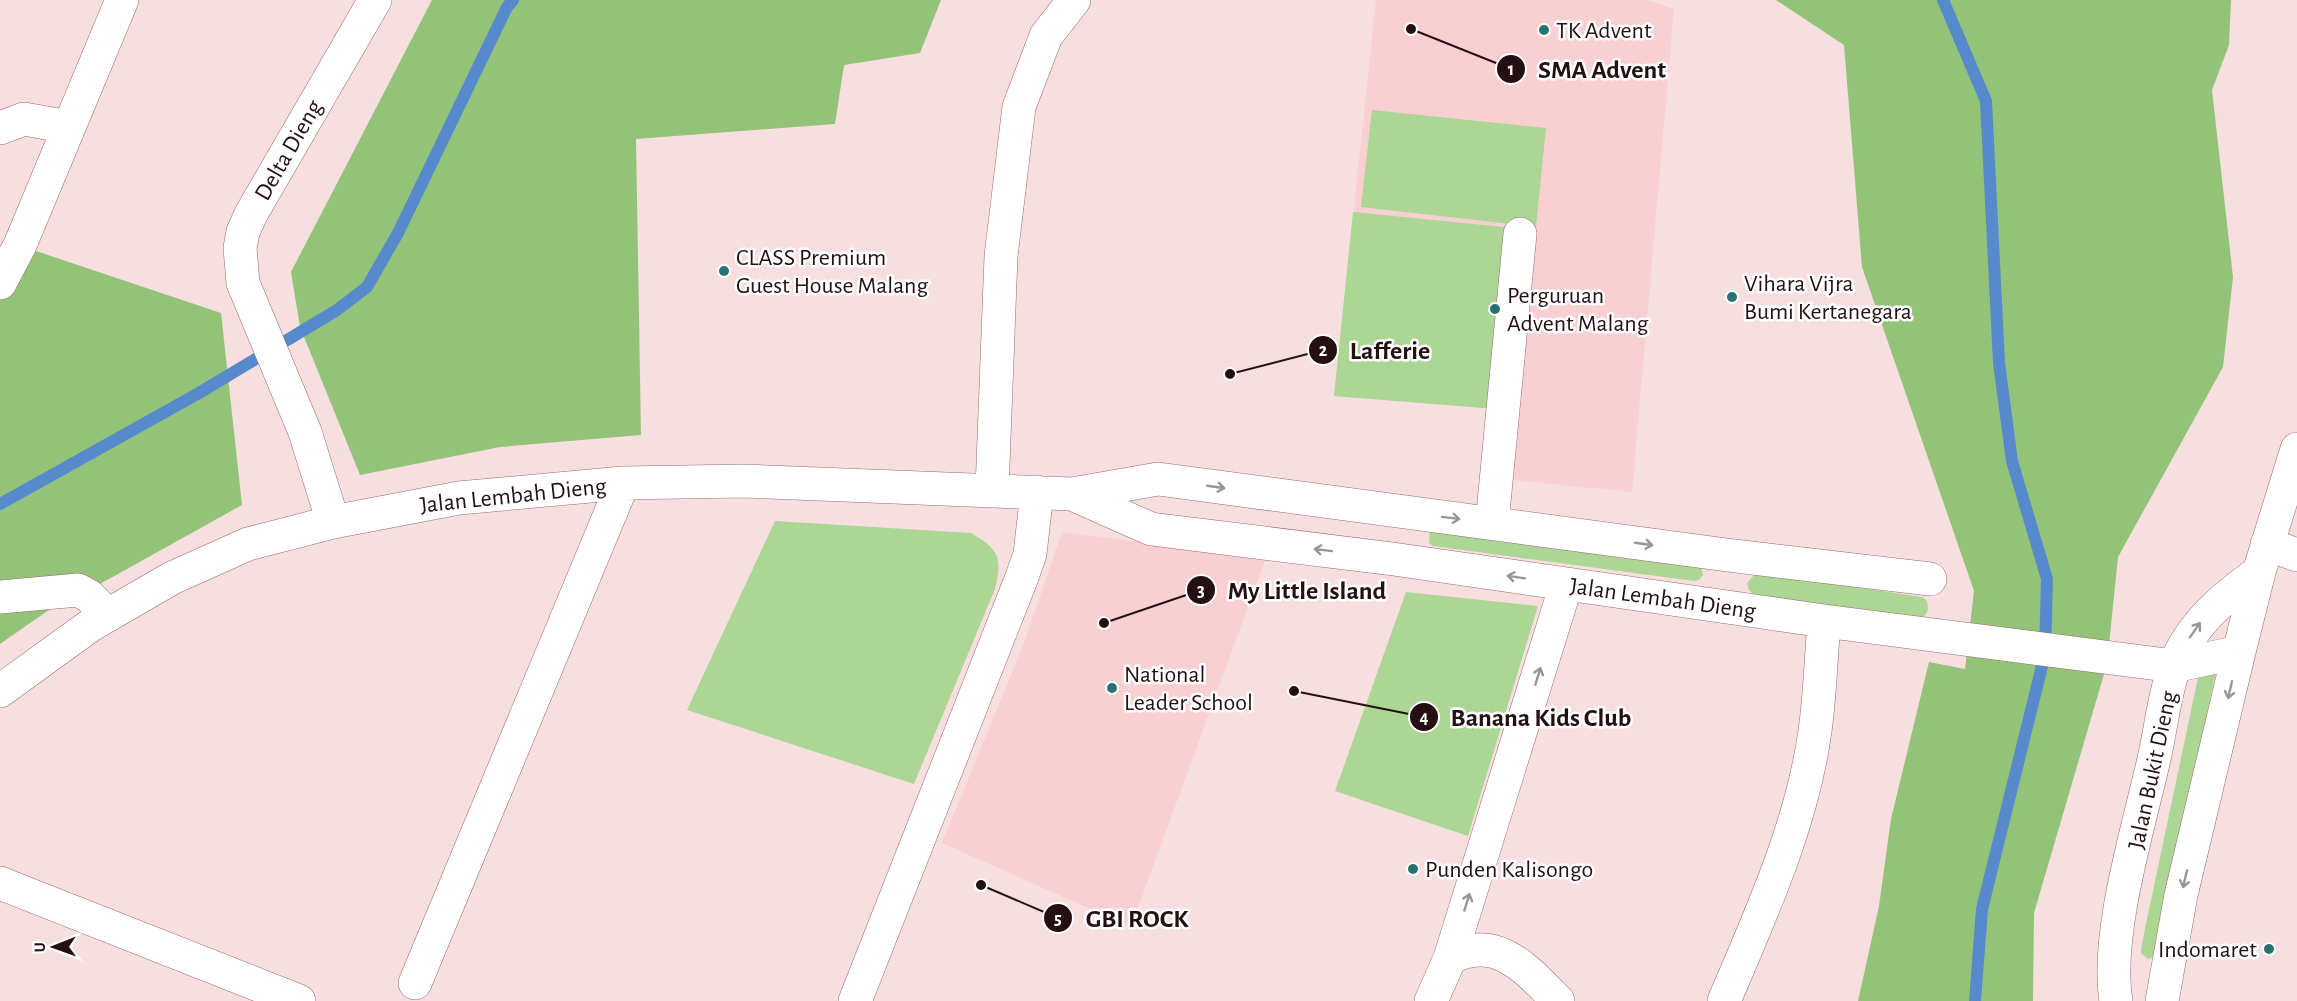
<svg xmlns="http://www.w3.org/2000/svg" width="2297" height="1001" viewBox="0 0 2297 1001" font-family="'Alegreya Sans',sans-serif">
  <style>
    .built { fill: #f9d0d2 }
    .green { fill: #abd694 }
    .forest { fill: #93c378 }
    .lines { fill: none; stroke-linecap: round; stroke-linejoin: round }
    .stream { stroke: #568acc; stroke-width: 12 }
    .minor-casing { stroke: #9b676a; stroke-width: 34 }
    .minor { stroke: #fff; stroke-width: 33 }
    .oneway { stroke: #9c9394 }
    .poi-dot { fill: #287272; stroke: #fff; stroke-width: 2 }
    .labels { text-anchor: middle; stroke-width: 5; stroke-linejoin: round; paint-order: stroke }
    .poi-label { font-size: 24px; fill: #241012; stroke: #fff; text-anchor: start }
    .street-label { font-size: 24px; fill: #241012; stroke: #fff }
    .leader { fill: none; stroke: #241012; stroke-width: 2 }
    .callout-dot { fill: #241012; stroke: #fff; stroke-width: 2 }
    .mark-label { font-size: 18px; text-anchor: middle; font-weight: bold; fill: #fff }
    .callout-label { font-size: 26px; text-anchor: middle; font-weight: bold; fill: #241012; stroke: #fff; stroke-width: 5; stroke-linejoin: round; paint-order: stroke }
  </style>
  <rect width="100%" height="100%" fill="#f7dfe0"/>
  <path class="built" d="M1376,0H1648L1674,9L1632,492L1491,478L1495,409L1334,396Z
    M1062,532L1266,558L1131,927L942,843L1024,643Z"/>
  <path class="green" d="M1372,110L1546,128L1536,227L1361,207Z
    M1353,212L1514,228L1496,409L1334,396Z
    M775,521L971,533C1000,550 1002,557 995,589L914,784L687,710Z
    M1430,531L1701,567L1703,575L1699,580L1694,581L1433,546L1429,543Z
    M1757,572L1922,597L1927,601C1929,610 1928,615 1919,619L1754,595L1749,590L1747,583Z
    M1406,592L1538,606L1468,836L1335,791Z
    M2217,667L2155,957L2148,959L2141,953L2142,943L2200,668Z"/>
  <path class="forest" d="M432,0H941L920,53L844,65L835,124L636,139L641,435L500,447L360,475L300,327L291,272Z
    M1776,0H2231L2229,45L2212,90L2233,277L2223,367L2118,557L2107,664L2034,913L2033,1001H1858L1879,906L1891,819L1929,662L1965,669L1974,591L1862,267L1844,45Z
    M30,249L221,313L242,505L91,589L56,605L0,644V259Z"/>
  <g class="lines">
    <path class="stream" d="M1943,0L1986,101L1999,363L2012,461L2047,579L2045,654L1982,909L1975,1001
      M0,504L199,393L337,310L367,287L398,233L507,7L513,0"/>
    <g class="minor-casing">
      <path id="minor" d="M0,128L24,119L69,127
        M0,283L20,245L122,0
        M992,490L1001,256L1019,107L1046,36L1074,0
        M1072,494L1151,529L1393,559L1824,621L2174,666L2239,652
        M333,522L305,432L243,283L240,248L243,232L251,214L375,0
        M1492,523L1520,234
        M2267,544L2297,555
        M0,597L78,590L89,596L108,615
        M0,691L91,625L172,578L248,544L333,522L459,498L623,483L743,481L1072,494L1158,479L1727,555L1930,579
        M0,883L299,1001
        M1450,958C1497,933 1527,970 1558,1001
        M415,983L623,483
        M855,1001L1022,577L1030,554L1037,492
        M1431,1001L1450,958L1566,585
        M1724,1001C1761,914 1802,825 1815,731C1820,695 1821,658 1824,621
        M2116,1001C2105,935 2139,826 2154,759C2161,729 2164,694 2175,665C2191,624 2224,597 2259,572
        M2162,1001L2181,895L2239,652L2259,572L2297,449"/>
    </g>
    <use href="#minor" class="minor"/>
  </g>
  <defs><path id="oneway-shaft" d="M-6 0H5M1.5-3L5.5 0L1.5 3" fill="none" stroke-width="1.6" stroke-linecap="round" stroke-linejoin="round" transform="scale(1.5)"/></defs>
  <g class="oneway">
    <use href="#oneway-shaft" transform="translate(1216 487) rotate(8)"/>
    <use href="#oneway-shaft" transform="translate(1451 518) rotate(7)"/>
    <use href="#oneway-shaft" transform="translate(1644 544) rotate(8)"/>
    <use href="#oneway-shaft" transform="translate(1323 550) rotate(-173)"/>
    <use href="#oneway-shaft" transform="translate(1516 577) rotate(-171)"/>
    <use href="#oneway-shaft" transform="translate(2195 630) rotate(-55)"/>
    <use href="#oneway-shaft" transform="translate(1538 676) rotate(-73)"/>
    <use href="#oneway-shaft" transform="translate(2230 690) rotate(103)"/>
    <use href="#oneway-shaft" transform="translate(2185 879) rotate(103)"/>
    <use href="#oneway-shaft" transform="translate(1467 902) rotate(-73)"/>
  </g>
  <g class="poi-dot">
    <circle cx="1544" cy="30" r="6"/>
    <circle cx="724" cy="271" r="6"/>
    <circle cx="1732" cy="297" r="6"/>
    <circle cx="1495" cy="309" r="6"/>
    <circle cx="1112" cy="688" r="6"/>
    <circle cx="1413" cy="869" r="6"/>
    <circle cx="2269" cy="949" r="6"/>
  </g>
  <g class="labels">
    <g class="poi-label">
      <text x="1556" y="38">TK Advent</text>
      <text x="736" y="265">CLASS Premium<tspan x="736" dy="28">Guest House Malang</tspan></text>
      <text x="1744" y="291">Vihara Vijra<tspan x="1744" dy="28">Bumi Kertanegara</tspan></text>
      <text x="1507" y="303">Perguruan<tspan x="1507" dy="28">Advent Malang</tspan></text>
      <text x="1124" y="682">National<tspan x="1124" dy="28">Leader School</tspan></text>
      <text x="1425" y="877">Punden Kalisongo</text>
      <text x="2257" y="957" text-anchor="end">Indomaret</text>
    </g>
    <g class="street-label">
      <text transform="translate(288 150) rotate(-60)" y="8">Delta Dieng</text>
      <text transform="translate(513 495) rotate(-6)" y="8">Jalan Lembah Dieng</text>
      <text transform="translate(1663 598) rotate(8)" y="8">Jalan Lembah Dieng</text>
      <text transform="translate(2152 770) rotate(-78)" y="8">Jalan Bukit Dieng</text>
    </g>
  </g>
  <path class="leader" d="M1411 29L1511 69M1230 374L1323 350M1104 623L1201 590M1294 691L1424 717M981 885L1058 918"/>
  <g class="callout-dot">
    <circle cx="1411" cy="29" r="6"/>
    <circle cx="1230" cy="374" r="6"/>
    <circle cx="1104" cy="623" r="6"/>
    <circle cx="1294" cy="691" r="6"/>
    <circle cx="981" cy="885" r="6"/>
    <circle cx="1511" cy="69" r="15"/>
    <circle cx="1323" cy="350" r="15"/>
    <circle cx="1201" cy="590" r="15"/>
    <circle cx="1424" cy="717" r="15"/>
    <circle cx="1058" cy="918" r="15"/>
  </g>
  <g class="mark-label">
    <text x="1511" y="75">1</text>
    <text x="1323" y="356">2</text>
    <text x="1201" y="596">3</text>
    <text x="1424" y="723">4</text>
    <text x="1058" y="924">5</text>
  </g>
  <g class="callout-label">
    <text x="1602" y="78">SMA Advent</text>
    <text x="1390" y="359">Lafferie</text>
    <text x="1307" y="599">My Little Island</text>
    <text x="1541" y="726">Banana Kids Club</text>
    <text x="1137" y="927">GBI ROCK</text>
  </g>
  <g transform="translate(54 947) rotate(269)" stroke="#ffffff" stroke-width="4.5" paint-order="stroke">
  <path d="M0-4.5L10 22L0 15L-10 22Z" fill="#241012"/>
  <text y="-9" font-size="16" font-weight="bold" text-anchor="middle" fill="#241012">U</text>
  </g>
</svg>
